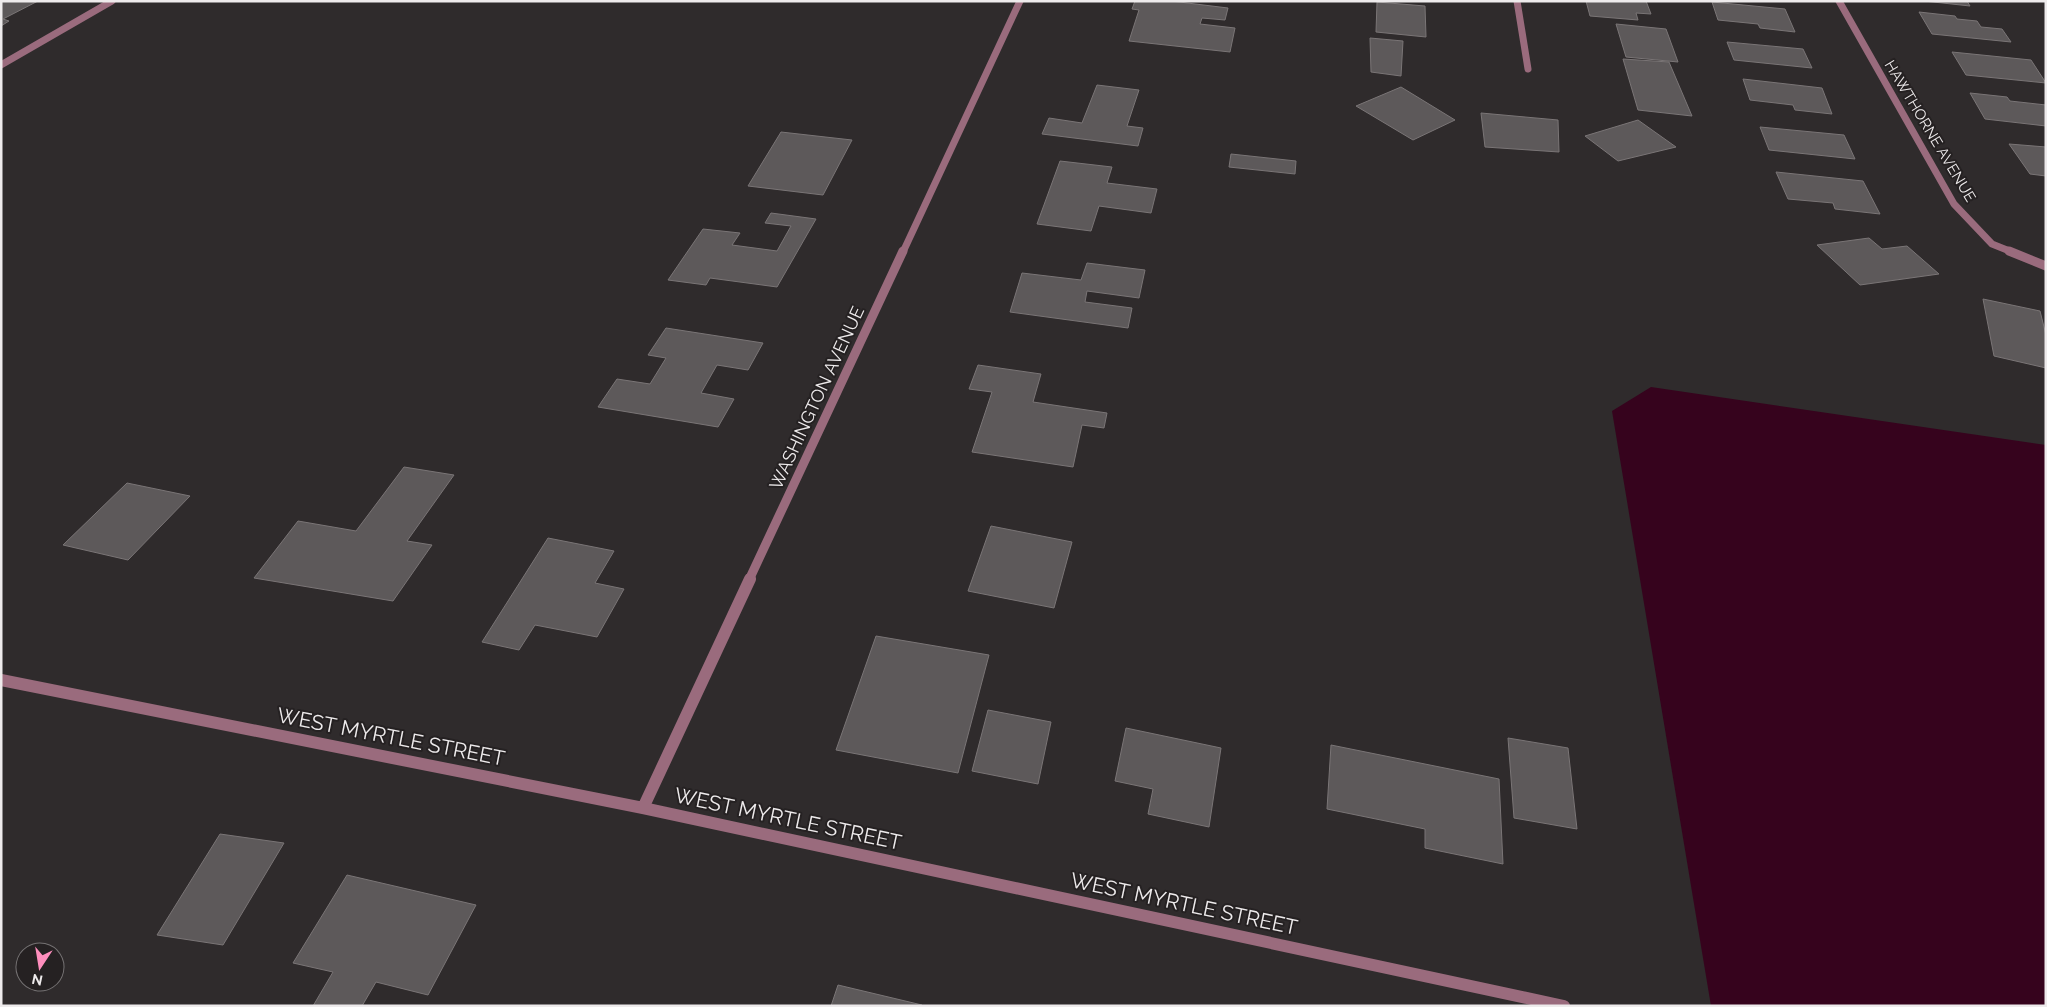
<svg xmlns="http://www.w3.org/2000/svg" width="2047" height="1007" viewBox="0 0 2047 1007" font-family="Raleway,sans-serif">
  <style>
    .water { fill: #36031d }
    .building { fill: #5d595a; stroke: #7a7576 }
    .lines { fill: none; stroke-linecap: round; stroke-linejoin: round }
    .minor-far2 { stroke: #9a6b7d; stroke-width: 7 }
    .minor-far1 { stroke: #9a6b7d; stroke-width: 9 }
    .minor { stroke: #9a6b7d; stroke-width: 12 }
    .labels { text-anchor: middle; stroke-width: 4; stroke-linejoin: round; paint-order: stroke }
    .far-street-label { font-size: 15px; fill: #eeebec; stroke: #252122 }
    .street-label { font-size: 18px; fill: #eeebec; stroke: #252122 }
    .near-street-label { font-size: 21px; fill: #eeebec; stroke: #252122 }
  </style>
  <rect width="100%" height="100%" fill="#2f2b2c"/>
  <path class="water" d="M1651,387L2046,445V1006H1711L1612,411Z"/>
  <path class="building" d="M1,1H38L3,19L9,21L1,26Z
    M1135,1H1171L1228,8L1225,20L1202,18L1200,24L1235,28L1230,52L1129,41L1139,10L1132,9Z
    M1586,1H1646L1651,14L1636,13L1638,20L1590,16Z
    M1924,1H1967L1970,6Z
    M1377,2L1425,6L1426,37L1376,32Z
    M1712,2L1785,9L1795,32L1760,28L1758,24L1718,20Z
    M1919,12L1955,16L1957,19L1977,21L1981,27L2002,29L2011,42L1932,34Z
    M1616,24L1666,29L1678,62L1626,57Z
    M1370,38L1403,41L1401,76L1371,72Z
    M1727,42L1803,49L1812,68L1734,60Z
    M1952,52L2031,60L2046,83L1966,75Z
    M1623,59L1669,62L1692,116L1638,110Z
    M1743,79L1822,88L1832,114L1795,110L1793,105L1750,100Z
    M1097,85L1139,90L1127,126L1143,128L1138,146L1042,134L1049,118L1082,123Z
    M1401,87L1455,120L1413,140L1356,106Z
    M1970,93L2007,97L2010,101L2046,105V126L1985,119Z
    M1481,113L1558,120L1559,152L1485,147Z
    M1638,120L1676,147L1618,161L1585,136Z
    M1760,127L1844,135L1855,159L1769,150Z
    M781,132L852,140L823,195L748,186Z
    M2009,144L2046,147V176L2030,174Z
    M1231,154L1296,161L1295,174L1229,167Z
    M1060,161L1112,167L1107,183L1157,189L1151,213L1099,206L1091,231L1037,224Z
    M1776,172L1863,181L1880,214L1835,209L1833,203L1788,199Z
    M771,213L816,219L777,287L710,278L706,285L668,280L703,229L740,233L732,245L777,251L791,226L765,223Z
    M1869,238L1882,249L1907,246L1939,274L1860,285L1817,245Z
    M1087,263L1145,270L1139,298L1087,291L1085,302L1132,308L1128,328L1010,312L1022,273L1081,280Z
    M1983,299L2040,311L2046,335V368L1994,356Z
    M666,328L763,343L748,370L717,365L701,393L734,399L718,427L598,407L617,379L650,384L666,358L648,355Z
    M978,365L1041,374L1033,402L1107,413L1104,428L1082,425L1073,467L972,452L992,392L969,389Z
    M404,467L454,475L407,541L432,545L393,601L254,578L298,521L356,531Z
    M127,483L190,496L128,560L63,545Z
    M991,526L1072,542L1054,608L968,591Z
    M548,538L614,551L595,583L624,589L597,637L535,625L519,650L482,642Z
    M876,636L989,655L958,773L836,750Z
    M988,710L1051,722L1038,784L972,771Z
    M1126,728L1221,748L1209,827L1148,814L1153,789L1115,781Z
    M1508,738L1568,748L1577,829L1514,818Z
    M1331,745L1499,779L1503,864L1425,848V829L1327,809Z
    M220,834L284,843L223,945L157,935Z
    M347,875L476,905L428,995L376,982L362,1006H313L333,972L293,963Z
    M838,985L922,1005V1006H831Z"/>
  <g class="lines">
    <path class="minor-far2" d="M1517,1L1528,69
      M1839,1L1954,204L1992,244L2012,252
      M1,65L112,1
      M903,252L1020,1"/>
    <path class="minor-far1" d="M2009,251L2046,266
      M749,580L903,251"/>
    <path class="minor" d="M1,680L643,808L1564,1006
      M643,808L750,579"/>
  </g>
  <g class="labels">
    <g class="far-street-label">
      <text transform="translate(1930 131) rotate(59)" y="5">HAWTHORNE AVENUE</text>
    </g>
    <g class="street-label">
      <text transform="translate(817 398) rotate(-65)" y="6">WASHINGTON AVENUE</text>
    </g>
    <g class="near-street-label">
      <text transform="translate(391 737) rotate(11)" y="7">WEST MYRTLE STREET</text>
      <text transform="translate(788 819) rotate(12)" y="7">WEST MYRTLE STREET</text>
      <text transform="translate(1184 904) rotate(12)" y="7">WEST MYRTLE STREET</text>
    </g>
  </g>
  <rect width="2047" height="1007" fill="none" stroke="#eeebec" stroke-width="5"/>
  <g transform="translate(40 967) rotate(192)"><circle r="24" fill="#252122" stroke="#757273"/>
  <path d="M0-4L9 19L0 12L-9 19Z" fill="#fe8ebd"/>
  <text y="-8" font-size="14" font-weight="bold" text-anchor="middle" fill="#eeebec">N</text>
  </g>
</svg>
